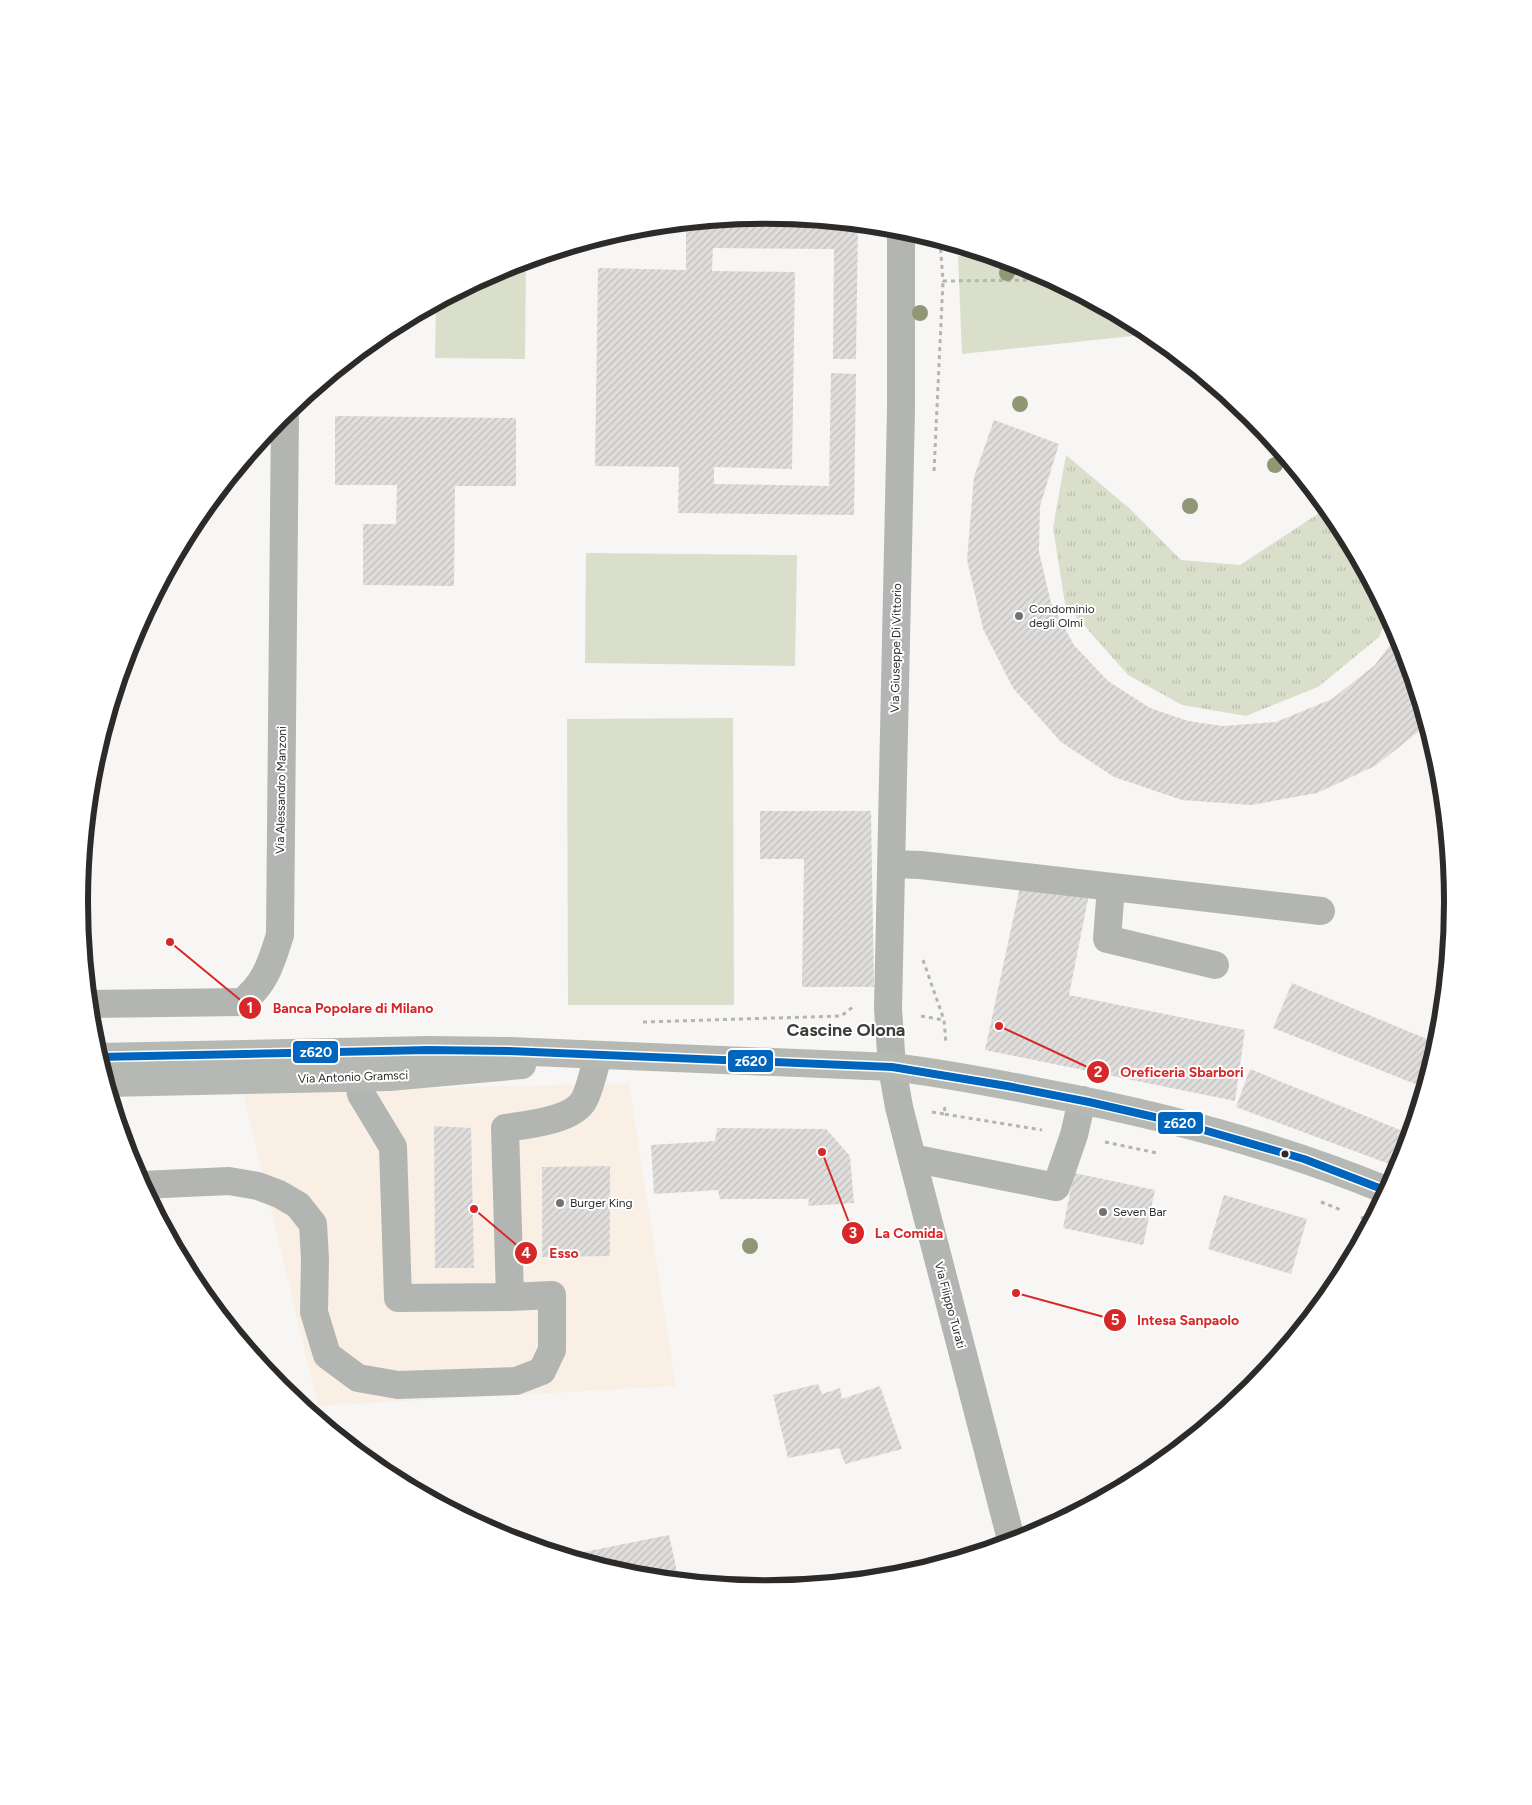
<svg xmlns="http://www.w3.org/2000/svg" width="1532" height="1805" viewBox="0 0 1532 1805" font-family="Figtree,sans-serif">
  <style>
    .commercial { fill: #f9efe5 }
    .grass { fill: url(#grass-tufts) }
    .park { fill: #dadfcc }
    .building { fill: url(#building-hatch) }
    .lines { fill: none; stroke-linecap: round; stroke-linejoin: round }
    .path { stroke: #b4b5b3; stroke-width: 3; stroke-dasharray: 4 4; stroke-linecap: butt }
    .minor { stroke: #b2b5b2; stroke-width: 28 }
    .major { stroke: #b6b8b3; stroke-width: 28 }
    .bus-1-casing { stroke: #fff; stroke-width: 11 }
    .bus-1 { stroke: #0065bd; stroke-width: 8 }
    .tree { fill: #909775 }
    .poi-dot { fill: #737271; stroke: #fff; stroke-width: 2 }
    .bus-dot { fill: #2c2b2a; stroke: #fff; stroke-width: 2 }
    .labels { text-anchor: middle; stroke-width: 4; stroke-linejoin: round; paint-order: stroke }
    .poi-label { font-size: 12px; fill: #2c2b2a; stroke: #fff; text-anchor: start }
    .street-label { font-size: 12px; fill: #2c2b2a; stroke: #fff }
    .district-label { font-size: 18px; font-weight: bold; fill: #3e3d3a; stroke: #fff }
    .rim { fill: none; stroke: #2c2b2a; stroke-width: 6 }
    .leader { fill: none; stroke: #d62828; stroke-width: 2 }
    .callout-dot { fill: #d62828; stroke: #fff; stroke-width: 2 }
    .mark-label { font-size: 15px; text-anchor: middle; font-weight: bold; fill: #fff }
    .callout-label { font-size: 14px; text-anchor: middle; font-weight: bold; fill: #d62828; stroke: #fff; stroke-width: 4; stroke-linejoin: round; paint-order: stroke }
    .line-badge { stroke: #fff; stroke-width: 2 }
    .badge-label { font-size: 14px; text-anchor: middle; font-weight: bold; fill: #fff }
  </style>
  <defs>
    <pattern id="grass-tufts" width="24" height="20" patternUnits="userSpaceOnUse" patternTransform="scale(1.25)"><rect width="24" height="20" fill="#dadfcc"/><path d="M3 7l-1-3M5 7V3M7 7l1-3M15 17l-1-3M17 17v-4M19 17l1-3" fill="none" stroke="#bbc0af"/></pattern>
    <pattern id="building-hatch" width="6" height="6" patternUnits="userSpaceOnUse" patternTransform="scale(1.25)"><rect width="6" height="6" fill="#dfdedd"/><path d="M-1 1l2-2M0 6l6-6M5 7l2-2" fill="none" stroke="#c0bfbe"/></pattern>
  </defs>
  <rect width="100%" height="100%" fill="#f7f6f4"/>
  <path class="commercial" d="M629,1083L676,1386L318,1406L243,1093Z"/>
  <path class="grass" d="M1066,455L1129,508L1181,560L1240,565L1327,508L1338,521L1388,616L1379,637L1318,687L1246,716L1182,705L1128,675L1065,604L1053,528Z"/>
  <path class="park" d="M986,255L1029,268L1152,334L962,354L958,256Z
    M526,261L525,359L435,358L436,304L503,267Z
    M586,553L797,555L795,666L585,663Z
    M733,718L734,1005H568L567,719Z"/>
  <path class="building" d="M703,222L858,224L856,359H833L834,249L713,248L712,271L795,272L792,469L714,467V484L829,486L831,373L856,374L854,515L678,513L679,467L595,466L598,268L686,270V223Z
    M335,416L516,418V486H455L454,586L363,585V524H396L397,485H335Z
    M994,420L1059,444L1040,506L1039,552L1051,603L1074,645L1108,681L1150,708L1188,721L1223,726L1276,722L1332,699L1375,665L1398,634L1427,725L1375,766L1317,793L1251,805L1182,800L1114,777L1061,742L1013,688L983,629L967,560L974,477Z
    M760,811H871L874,987H802L804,859H760Z
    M1020,887L1089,894L1069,995L1245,1030L1235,1101L985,1050Z
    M1292,983L1434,1042L1423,1087L1273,1028Z
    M1250,1069L1410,1134L1400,1168L1236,1107Z
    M434,1126L471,1128L474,1268H435Z
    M717,1128L826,1129L850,1156L854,1203L808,1206L809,1199H720L718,1190L654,1194L651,1145L715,1141Z
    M610,1166V1256L542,1257V1167Z
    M1074,1173L1155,1190L1143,1245L1063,1228Z
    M1224,1195L1307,1219L1291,1274L1208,1249Z
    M818,1384L822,1394L840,1388L842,1399L880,1386L902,1449L845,1464L839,1448L788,1458L773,1395Z
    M669,1535L679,1581L632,1576L564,1556Z"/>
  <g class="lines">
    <path class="path" d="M940,241L943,281L1052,280
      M934,471L943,281
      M923,960L944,1020
      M921,1016L944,1020L946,1043
      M643,1022L841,1016L853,1007H856
      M945,1107L944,1114L1042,1130
      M932,1112L944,1114
      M1105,1142L1157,1153
      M1321,1202L1341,1210
      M1361,1217L1371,1222"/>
    <path class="minor" d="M901,229V410L888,1009L892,1067L899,1107L912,1158L1012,1543
      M891,864L921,865L1321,911
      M1111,887L1107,939L1215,965
      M89,1004L242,1002C266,983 271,963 280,935L285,412
      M358,1053V1078L361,1094L393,1147L398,1298L510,1297L505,1128C525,1125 573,1121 584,1100C590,1089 594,1069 598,1056
      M912,1158L1056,1187L1074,1135L1082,1100
      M142,1185L229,1181L258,1186L279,1194L298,1205L313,1224L315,1259L314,1312L327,1355L358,1378L398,1385L516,1381L542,1371L552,1350V1295L510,1297"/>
    <path class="major" d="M98,1057L428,1050L509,1051L892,1067C944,1073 994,1083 1045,1093C1162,1115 1277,1145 1388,1191
      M106,1083L389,1077L522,1065"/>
    <g class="bus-1-casing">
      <path id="bus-1" d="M98,1057L428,1050L509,1051L892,1067L1007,1086L1089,1102L1176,1122L1304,1159L1387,1191"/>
    </g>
    <use href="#bus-1" class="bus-1"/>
  </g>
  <g class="tree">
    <circle cx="1007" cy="273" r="8"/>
    <circle cx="920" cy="313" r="8"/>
    <circle cx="1020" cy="404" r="8"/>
    <circle cx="1275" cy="465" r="8"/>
    <circle cx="1190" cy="506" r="8"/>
    <circle cx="750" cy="1246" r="8"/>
  </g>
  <g class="poi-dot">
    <circle cx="1019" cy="616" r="5"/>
    <circle cx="560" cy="1203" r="5"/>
    <circle cx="1103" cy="1212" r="5"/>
  </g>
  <circle class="bus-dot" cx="1285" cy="1154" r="4.5"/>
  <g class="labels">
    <g class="poi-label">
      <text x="1029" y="613">Condominio<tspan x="1029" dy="14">degli Olmi</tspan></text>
      <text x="570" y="1207">Burger King</text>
      <text x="1113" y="1216">Seven Bar</text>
    </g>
    <g class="street-label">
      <text transform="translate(896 648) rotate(-89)" y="4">Via Giuseppe Di Vittorio</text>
      <text transform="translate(281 790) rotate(-89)" y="4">Via Alessandro Manzoni</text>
      <text transform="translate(353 1077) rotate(-2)" y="4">Via Antonio Gramsci</text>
      <text transform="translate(950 1305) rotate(75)" y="4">Via Filippo Turati</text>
    </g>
    <g class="district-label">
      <text x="846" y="1036">Cascine Olona</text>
    </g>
  </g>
  <path d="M0 0H1532V1805H0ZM88 902a678 678 0 1 1 1356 0a678 678 0 1 1-1356 0Z" fill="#fff" fill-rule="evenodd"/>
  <path class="rim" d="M88 902a678 678 0 1 1 1356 0a678 678 0 1 1-1356 0Z"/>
  <path class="leader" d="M170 942L250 1008M999 1026L1098 1072M822 1152L853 1233M474 1209L526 1253M1016 1293L1115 1320"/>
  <g class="callout-dot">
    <circle cx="170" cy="942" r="5"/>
    <circle cx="999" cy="1026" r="5"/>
    <circle cx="822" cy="1152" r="5"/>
    <circle cx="474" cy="1209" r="5"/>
    <circle cx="1016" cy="1293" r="5"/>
    <circle cx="250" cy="1008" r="12"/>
    <circle cx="1098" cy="1072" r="12"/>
    <circle cx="853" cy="1233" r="12"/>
    <circle cx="526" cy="1253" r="12"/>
    <circle cx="1115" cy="1320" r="12"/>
  </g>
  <g class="mark-label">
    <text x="250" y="1013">1</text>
    <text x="1098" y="1077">2</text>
    <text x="853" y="1238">3</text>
    <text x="526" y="1258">4</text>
    <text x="1115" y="1325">5</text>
  </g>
  <g class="callout-label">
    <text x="353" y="1013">Banca Popolare di Milano</text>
    <text x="1182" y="1077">Oreficeria Sbarbori</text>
    <text x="909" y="1238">La Comida</text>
    <text x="564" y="1258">Esso</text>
    <text x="1188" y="1325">Intesa Sanpaolo</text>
  </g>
  <g class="line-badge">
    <rect x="292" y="1040" width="47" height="24" rx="5" fill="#0065bd"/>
    <rect x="727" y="1049" width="47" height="24" rx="5" fill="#0065bd"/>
    <rect x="1157" y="1111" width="47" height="24" rx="5" fill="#0065bd"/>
  </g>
  <g class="badge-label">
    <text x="316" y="1057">z620</text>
    <text x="751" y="1066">z620</text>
    <text x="1180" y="1128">z620</text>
  </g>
</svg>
